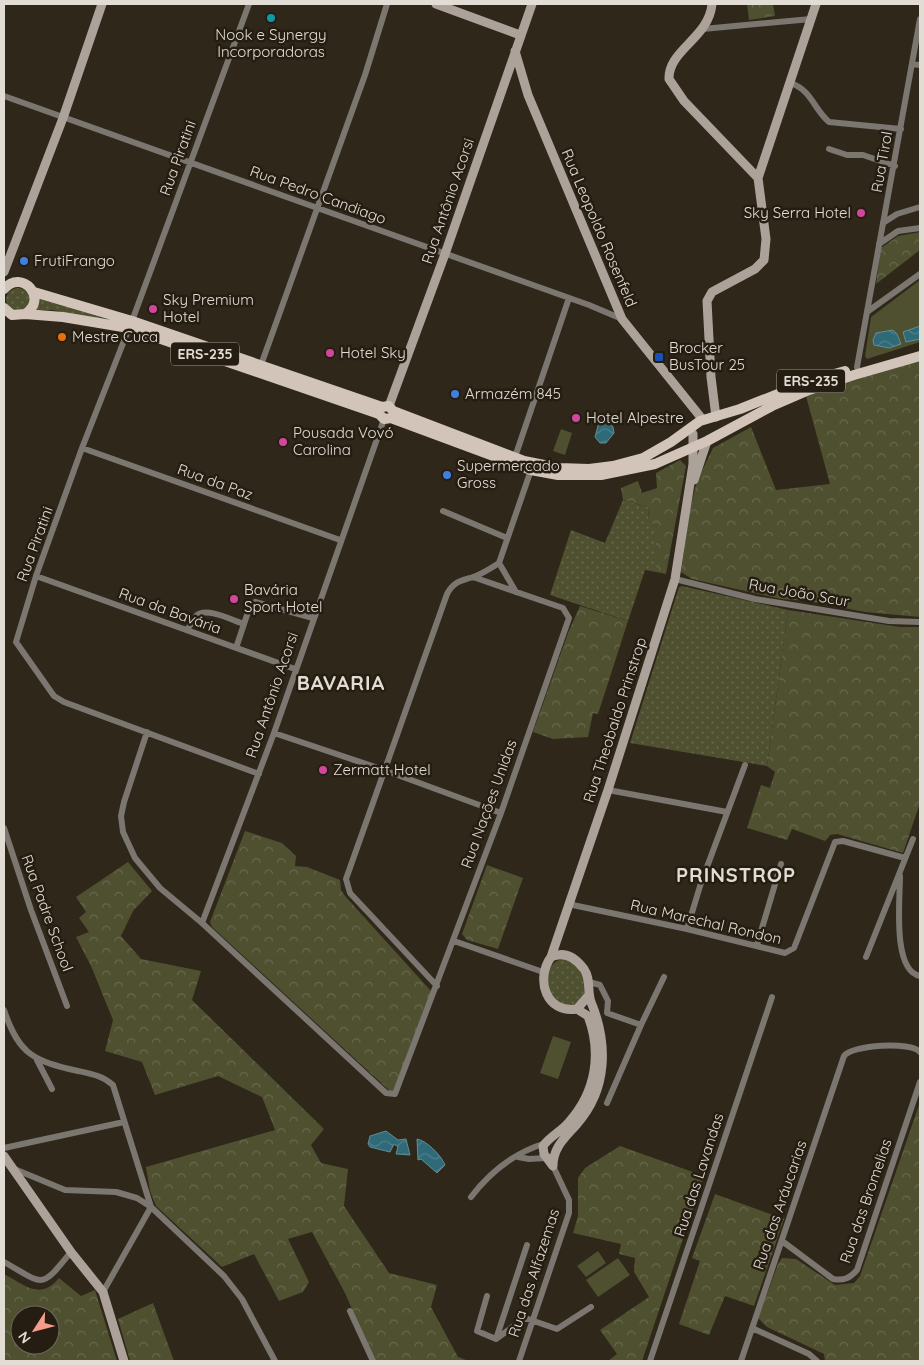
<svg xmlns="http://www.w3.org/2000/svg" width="924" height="1365" viewBox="0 0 924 1365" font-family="Quicksand,sans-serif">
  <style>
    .grass { fill: url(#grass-dots) }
    .forest { fill: url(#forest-crowns); fill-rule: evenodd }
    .park { fill: #4e5030 }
    .water { fill: url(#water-waves); stroke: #648c94 }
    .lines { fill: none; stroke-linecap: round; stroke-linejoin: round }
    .street { stroke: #7c7671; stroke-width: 6 }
    .secondary { stroke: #aca29a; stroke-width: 9 }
    .primary { stroke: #d2c4b9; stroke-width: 10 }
    .culture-dot { fill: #0f9aa8; stroke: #251d11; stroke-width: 2 }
    .hotel-dot { fill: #d1479c; stroke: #251d11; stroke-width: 2 }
    .shop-dot { fill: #3f7fe0; stroke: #251d11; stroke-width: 2 }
    .food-dot { fill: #e8710a; stroke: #251d11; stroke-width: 2 }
    .transit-dot { fill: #1a4fb4; stroke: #251d11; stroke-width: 2 }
    .labels { text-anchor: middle; stroke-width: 5; stroke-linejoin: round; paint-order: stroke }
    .shield { fill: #251d11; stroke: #a9a39a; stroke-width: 1 }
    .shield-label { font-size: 14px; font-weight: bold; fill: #e1dcd4 }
    .poi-label { font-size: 15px; fill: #e1dcd4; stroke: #251d11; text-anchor: start }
    .street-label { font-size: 15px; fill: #e1dcd4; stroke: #251d11 }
    .district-label { font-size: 20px; font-weight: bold; letter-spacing: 1px; fill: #e1dcd4; stroke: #251d11 }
  </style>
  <defs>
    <pattern id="grass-dots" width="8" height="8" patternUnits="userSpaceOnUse" patternTransform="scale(1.25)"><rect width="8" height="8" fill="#4e5030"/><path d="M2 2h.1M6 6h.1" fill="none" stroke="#67694d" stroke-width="1.8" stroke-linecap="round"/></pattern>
    <pattern id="forest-crowns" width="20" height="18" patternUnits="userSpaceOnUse" patternTransform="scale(1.25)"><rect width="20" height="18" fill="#4e5030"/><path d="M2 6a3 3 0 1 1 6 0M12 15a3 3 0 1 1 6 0" fill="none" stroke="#67694d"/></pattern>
    <pattern id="water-waves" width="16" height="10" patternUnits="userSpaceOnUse" patternTransform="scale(1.25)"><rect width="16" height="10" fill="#2f6a78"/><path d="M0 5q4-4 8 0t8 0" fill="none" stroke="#4d7f8a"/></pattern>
  </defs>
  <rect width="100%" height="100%" fill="#2f271a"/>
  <path class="grass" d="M6 300a12 12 0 1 1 24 0a12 12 0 1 1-24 0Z
    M40,296L114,322L52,310H36Z
    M623,500L648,507L649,521L656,527V572L645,570L628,621L550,595L571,530L605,543Z
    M682,586L788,610L767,766L630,743L679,587Z
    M565,958C582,963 583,976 587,991L576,1006L560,1004C556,1001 551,997 549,992C543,977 549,961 565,958Z"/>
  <path class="forest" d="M747,4H773L775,16L749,20Z
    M920,232V250L876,284L881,248L898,236Z
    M920,359V617L865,612L808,601L781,599L692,579L681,572L690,508L697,481L713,448L751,427L776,490L830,484L806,396Z
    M680,460L686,466L666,574L656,572V527L649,521L648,507L623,500L621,488L638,481L642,493L657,488L656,473Z
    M580,606L628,621L598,714L593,713L588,737L553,739L533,732L568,633Z
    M788,610L900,627H920V803L903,853L837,834L830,835L825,841L792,829L787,840L747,828L761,785L770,788L775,772L767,766Z
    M245,831L282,843L296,856L295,866L307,867L340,880L341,890L345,896L431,991L394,1090L391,1092L212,927L210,922Z
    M128,862L152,891L133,911L121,936L141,959L201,971L192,1000L324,1129L311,1145L321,1163L348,1169L344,1206L389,1273L437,1285L431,1307L458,1357L469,1361H375L345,1293L312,1232L288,1239L309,1282L303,1292L279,1301L254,1254L222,1267L156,1206L150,1191L146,1167L275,1130L262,1097L218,1076L155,1095L142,1062L105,1051L113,1020L91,966L76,937L89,932L79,918L86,912L76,897Z
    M487,865L523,878L498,949L467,940L462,934Z
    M920,1102V1361H825L824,1354L767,1327L758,1318L778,1264L782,1258L796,1259L835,1285L854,1283L860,1276Z
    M620,1146L704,1176L642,1361H608L617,1354L600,1330L649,1297L634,1272L635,1258L619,1254L621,1244L573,1233L578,1216V1178L585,1168Z
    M715,1194L784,1219L754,1306L725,1296L709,1335L679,1324L700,1261L692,1258Z
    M4,1274C25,1285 40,1301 59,1278L81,1296L95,1290L117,1361H4ZM20,1315H50V1345H20Z
    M153,1303L174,1361H130L118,1319Z"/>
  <path class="park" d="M920,280V342L867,359L865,356L871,317Z
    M561,429L572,433L565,455L553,451Z
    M553,1036L571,1042L558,1079L540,1073Z
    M598,1251L606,1263L586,1277L577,1266Z
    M618,1258L630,1275L598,1297L586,1280Z"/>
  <path class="water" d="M920,326V339L906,342L903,332Z
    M893,330L897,334L901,344L889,348L874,345L873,340L876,333Z
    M605,418L613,427L614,433L606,443H600L595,437L600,419Z
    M386,1131L398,1140L406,1139L410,1155L396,1154L398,1147L394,1144L390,1152L370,1147L368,1144L370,1136Z
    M417,1139C427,1141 441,1155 445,1165L437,1173L421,1159L418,1160Z"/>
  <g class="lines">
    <path class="street" d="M703,29L811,19
      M912,64L920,65
      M791,83C812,91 813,108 829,122L901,129
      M4,96L589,305L622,319
      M829,149L847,155H863L895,166
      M883,223L897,214L920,207
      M879,244L898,231L920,228
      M867,312L920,274
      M132,321L249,4
      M129,328L82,448L36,576L16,642L54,696L64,702L259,774
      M261,365L365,75L387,4
      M859,373L857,367L920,19
      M82,448L340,540
      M515,457L569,298
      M443,511L507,538
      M36,576L295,669
      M675,579L755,599L889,621L920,622
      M516,592L499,563L531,470
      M187,630C190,626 193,620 196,616C207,606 233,621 244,624
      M236,648L250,606L255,602L313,618
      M147,732L124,802L121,816L123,832L135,858L160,888L202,923L386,1093L395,1094L501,813L569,618L563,608L473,577
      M274,733L384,770L501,813
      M608,790L727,812
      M4,828L31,910L67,1006
      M900,876C900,899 892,971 920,976
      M568,904L687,929L785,953L794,948L796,943L835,842L843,841L905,858
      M202,923L274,733L384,419
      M687,929L701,883L745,765
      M454,941L543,972
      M757,945L781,864
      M866,957L913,839
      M589,982L600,985L608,1001L607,1013L641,1025L607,1103
      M437,986L350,893L346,879L447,594C454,581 461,581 473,577C482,574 491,568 499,563
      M4,1010C19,1055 34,1061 78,1071C92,1074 103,1076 113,1085L151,1207L103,1292
      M641,1025L664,977
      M37,1060L52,1089
      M4,1148L124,1122
      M518,1157L529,1159L546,1158
      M12,1168L65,1190L116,1192L137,1198L151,1207L224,1276L242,1299L275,1361
      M471,1197C490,1172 516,1152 546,1143
      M782,1241L833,1279C844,1281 850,1278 857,1270L920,1082
      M4,1262C45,1285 40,1290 71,1252
      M487,1296L477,1331L496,1339L525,1318L557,1329L591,1307
      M350,1311L373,1361
      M752,1328L809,1354L817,1361
      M496,1339L527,1245
      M519,1361L569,1213V1200L553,1166
      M650,1361L772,997
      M741,1361L844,1056C852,1045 911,1041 920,1052"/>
    <path class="secondary" d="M436,4L520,35
      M712,4C709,38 668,50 669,79L684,101L758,178
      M515,51L528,95L622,319L703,420
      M4,272L63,118L102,4
      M389,406L445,254L532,4
      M716,417L711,377L707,301L712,292L755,269L764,260L766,239L758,178L816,4
      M694,480L707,441
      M551,957L608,790L675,579L693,464V434
      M4,1156L71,1252L103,1292L124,1361
      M553,1166C553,1147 565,1138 577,1124C608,1089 608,1043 591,1002C587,991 591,979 584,969C575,957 564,951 551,957C535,979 546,1014 577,1009L589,995
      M553,1166L544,1154L543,1146C550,1136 562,1131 569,1122C596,1092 602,1053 588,1016L577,1009"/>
    <path class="primary" d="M4,289C22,268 49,299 25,314L12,315L4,308
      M34,292L132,321L382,407L389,406L393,411L524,461L559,468L589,469L613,466L643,458L671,442L700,421L740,409L813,380L845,371
      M25,314L63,317L129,328L379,414L384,419L391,418L531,470L558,475H601L655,464L707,441L772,406L809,390L854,375L920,356"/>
  </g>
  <circle class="culture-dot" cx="271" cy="18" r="5"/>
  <g class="hotel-dot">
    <circle cx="861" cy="213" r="5"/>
    <circle cx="153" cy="309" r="5"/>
    <circle cx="330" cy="353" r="5"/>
    <circle cx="576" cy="418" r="5"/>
    <circle cx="283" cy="442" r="5"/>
    <circle cx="234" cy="599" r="5"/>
    <circle cx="323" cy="770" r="5"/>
  </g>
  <g class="shop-dot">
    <circle cx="24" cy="261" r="5"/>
    <circle cx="455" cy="394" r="5"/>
    <circle cx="447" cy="475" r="5"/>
  </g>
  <circle class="food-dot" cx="62" cy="337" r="5"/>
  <rect class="transit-dot" x="654" y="352" width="10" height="10" rx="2.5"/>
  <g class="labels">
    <g class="shield">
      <rect x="171" y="342.5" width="68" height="23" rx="4"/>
      <rect x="777" y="369.5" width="68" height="23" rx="4"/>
    </g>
    <g class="shield-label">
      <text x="205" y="359">ERS-235</text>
      <text x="811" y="386">ERS-235</text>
    </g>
    <g class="poi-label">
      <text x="271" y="40" text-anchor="middle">Nook e Synergy<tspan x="271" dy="17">Incorporadoras</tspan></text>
      <text x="851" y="218" text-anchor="end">Sky Serra Hotel</text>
      <text x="34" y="266">FrutiFrango</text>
      <text x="163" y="305">Sky Premium<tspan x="163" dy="17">Hotel</tspan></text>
      <text x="72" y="342">Mestre Cuca</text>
      <text x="669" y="353">Brocker<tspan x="669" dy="17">BusTour 25</tspan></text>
      <text x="340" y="358">Hotel Sky</text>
      <text x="465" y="399">Armazém 845</text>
      <text x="586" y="423">Hotel Alpestre</text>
      <text x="293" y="438">Pousada Vovó<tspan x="293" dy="17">Carolina</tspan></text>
      <text x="457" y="471">Supermercado<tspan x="457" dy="17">Gross</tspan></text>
      <text x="244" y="595">Bavária<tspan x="244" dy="17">Sport Hotel</tspan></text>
      <text x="333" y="775">Zermatt Hotel</text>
    </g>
    <g class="street-label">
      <text transform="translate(178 158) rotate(-70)" y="5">Rua Piratini</text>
      <text transform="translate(882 162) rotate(-80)" y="5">Rua Tirol</text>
      <text transform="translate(318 195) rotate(20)" y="5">Rua Pedro Candiago</text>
      <text transform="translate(448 201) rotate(-71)" y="5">Rua Antônio Acorsi</text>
      <text transform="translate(599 228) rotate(67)" y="5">Rua Leopoldo Rosenfeld</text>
      <text transform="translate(215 482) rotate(20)" y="5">Rua da Paz</text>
      <text transform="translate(35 544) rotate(-70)" y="5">Rua Piratini</text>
      <text transform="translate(799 593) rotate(10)" y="5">Rua João Scur</text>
      <text transform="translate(170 611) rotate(20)" y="5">Rua da Bavária</text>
      <text transform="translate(272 695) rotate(-71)" y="5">Rua Antônio Acorsi</text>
      <text transform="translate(615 720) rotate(-72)" y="5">Rua Theobaldo Prinstrop</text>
      <text transform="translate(489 804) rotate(-70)" y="5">Rua Nações Unidas</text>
      <text transform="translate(47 913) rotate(70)" y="5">Rua Padre School</text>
      <text transform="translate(706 922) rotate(13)" y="5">Rua Marechal Rondon</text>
      <text transform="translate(699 1175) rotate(-72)" y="5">Rua das Lavandas</text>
      <text transform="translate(866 1201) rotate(-71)" y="5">Rua das Bromelias</text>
      <text transform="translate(780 1205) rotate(-71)" y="5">Rua das Aráucarias</text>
      <text transform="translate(534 1273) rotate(-72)" y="5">Rua das Alfazemas</text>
    </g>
    <g class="district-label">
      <text x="341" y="690">BAVARIA</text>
      <text x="736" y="882">PRINSTROP</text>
    </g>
  </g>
  <rect width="924" height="1365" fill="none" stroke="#e1dcd4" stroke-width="10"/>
  <g transform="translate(35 1330) rotate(234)"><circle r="24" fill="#251d11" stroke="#70695f"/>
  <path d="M0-4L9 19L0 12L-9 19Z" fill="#f49d8b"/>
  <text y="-8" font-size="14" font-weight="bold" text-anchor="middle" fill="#e1dcd4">N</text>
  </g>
</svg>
